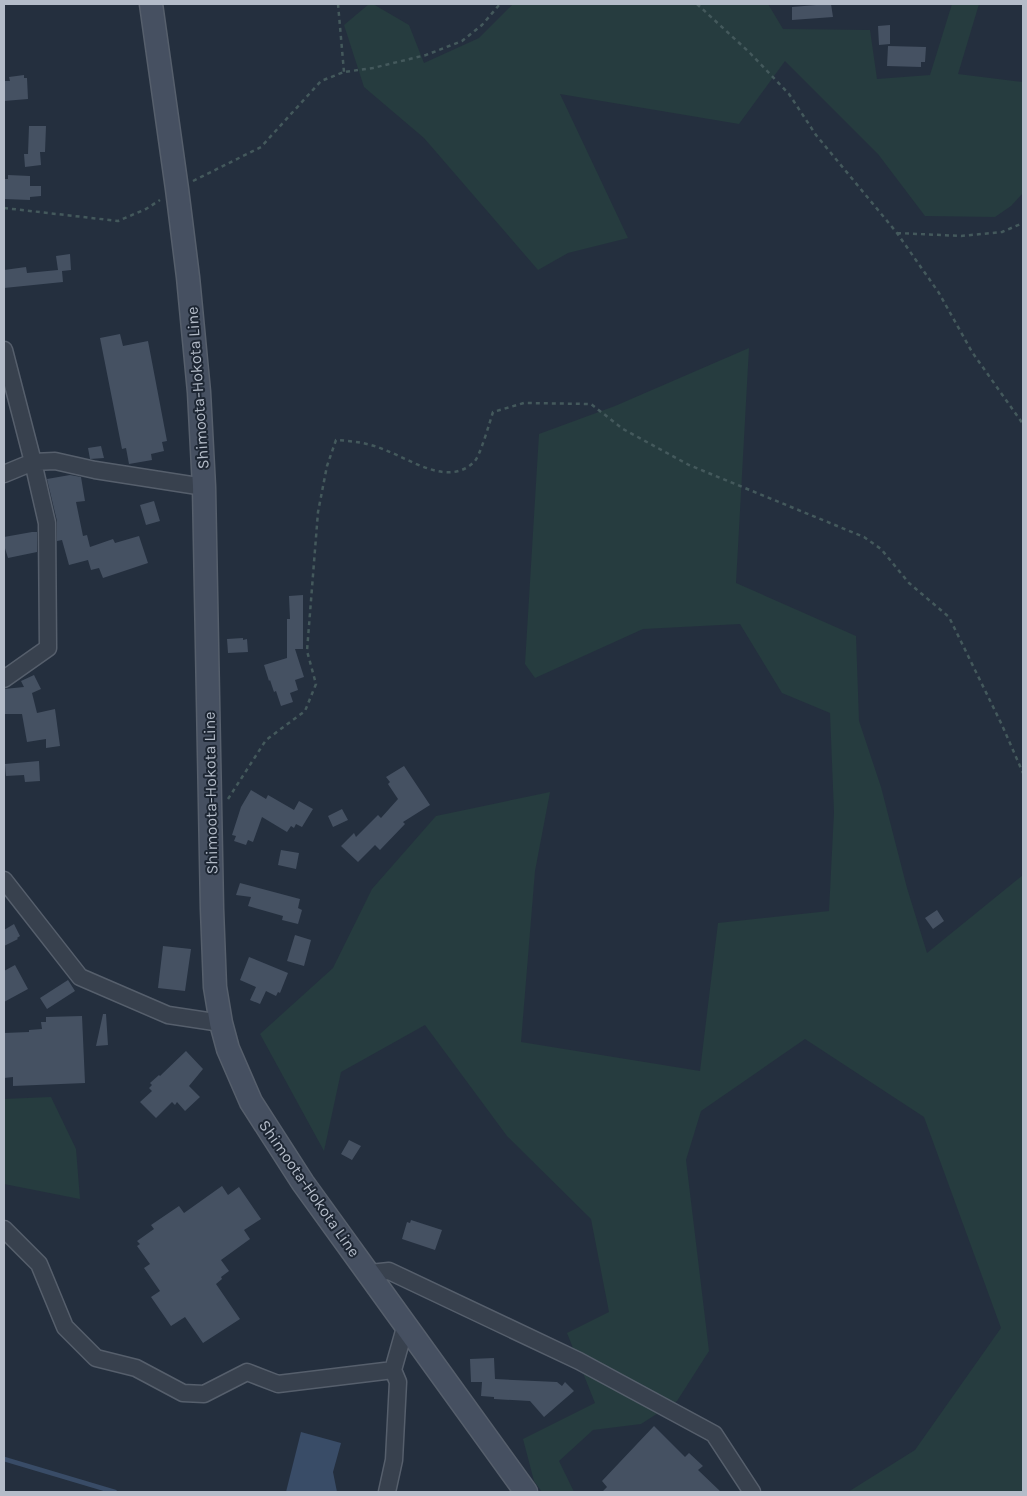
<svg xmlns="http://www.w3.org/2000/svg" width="1027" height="1496" viewBox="0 0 1027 1496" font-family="Karla,sans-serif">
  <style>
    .green { fill: #263c3f }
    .water { fill: #394c67 }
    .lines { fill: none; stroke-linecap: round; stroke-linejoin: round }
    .stream { stroke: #394c67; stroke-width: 4.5 }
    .building { fill: #455162 }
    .street-casing { stroke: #565f6c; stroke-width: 19 }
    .secondary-casing { stroke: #565f6c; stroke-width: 25 }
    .path { stroke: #44595c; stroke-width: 2.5; stroke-dasharray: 4 4; stroke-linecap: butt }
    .street { stroke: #38414e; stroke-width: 16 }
    .secondary { stroke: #465061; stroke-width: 22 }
    .labels { text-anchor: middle; stroke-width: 4; stroke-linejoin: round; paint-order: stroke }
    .street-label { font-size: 16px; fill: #b4bcc9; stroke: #1d2633 }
  </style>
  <rect width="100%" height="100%" fill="#242f3e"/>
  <path class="green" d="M369,4H373L409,25L424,63L479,38L513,4H768L783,29L870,30L877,79L930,75L952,4H979L958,74L1023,82V193L1011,206L995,217L925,216L878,154L785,61L739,124L560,94L628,238L568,253L538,270L424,138L364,87L344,25Z
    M749,348L736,583L856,636L859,721L881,787L907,888L927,953L1023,875V1492H848L915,1450L1001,1328L924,1117L805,1039L701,1111L686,1160L709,1351L677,1401L641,1424L593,1430L559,1461L574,1492H542L534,1481L523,1439L595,1403L567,1333L609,1312L591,1219L507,1136L425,1025L341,1072L324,1151L260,1034L333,968L372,889L436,816L550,792L535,871L521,1042L700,1071L718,923L829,911L834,812L830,713L782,693L740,624L643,629L535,678L525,664L539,434L615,406Z
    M51,1097L76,1149L80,1199L4,1184V1099Z"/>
  <path class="water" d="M301,1432L341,1443L333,1472L337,1492H286Z"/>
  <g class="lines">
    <path class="stream" d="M4,1459L115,1492"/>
  </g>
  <path class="building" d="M816,4H831L833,17L792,20V7L816,5Z
    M890,25V44L879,45L878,26Z
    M888,46L926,47L925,62H921V67L887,66Z
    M24,75V78H27L28,99L4,101V81H10L9,77Z
    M29,126H46L45,152H40L41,165L25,167L24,154H28Z
    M8,175L30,176V186H41V196L30,197V200L4,199V179H8Z
    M70,254L71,270L62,271L63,282L4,288V270L26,267L27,273L58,270L56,256Z
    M120,334L123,346L148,341L167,441L162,442L164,451L151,454L152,460L129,464L126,448L122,449L100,338Z
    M101,446L104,458L90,459L88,448Z
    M70,475L81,477L85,501L76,502L83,536L87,535L90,547L113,539L115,543L139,536L148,563L103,578L99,568L91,570L88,560L69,565L62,540L57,541V521L47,479Z
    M154,501L160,521L146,525L140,505Z
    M32,532H37V552L8,558L4,545V537Z
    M303,595V649H295L304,677L295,680L298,690L290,693L293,702L281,706L276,691L274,692L270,680L269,681L264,665L287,658V619H290L289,596Z
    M243,638V640L247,639L248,652L228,653L227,639Z
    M34,675L41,689L32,693L37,713L55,709L60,746L46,748V739L27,742L22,714H4V689L24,687L21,681Z
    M39,761L40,781L25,782L24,775L6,776L5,764Z
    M404,766L430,805L403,822L405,824L380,850L375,845L358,862L341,846L354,833L356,837L378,815L381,818L398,799L388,784L390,782L386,777Z
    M251,790L266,799L268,795L294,810L299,801L313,809L302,827L296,824L294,828L291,826L287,832L262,817L253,842L248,840L246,845L234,841L236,836L232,835L241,807Z
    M342,809L348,820L333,827L328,816Z
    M281,850L299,853L296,869L278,865Z
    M240,883L300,899L298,908L302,910L298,924L282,920L283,916L248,906L251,897L236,895Z
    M937,910L944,921L933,929L925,918Z
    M14,924L20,936L17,938L18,939L4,946V930Z
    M295,935L311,940L304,966L287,961Z
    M163,946L191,949L185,991L158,988Z
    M249,957L288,973L280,993L278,992L276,996L266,991L260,1004L250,1000L256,987L240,980Z
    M15,965L28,989L4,1002V971Z
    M68,980L75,991L47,1009L40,998Z
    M103,1014H106L108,1045L96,1046Z
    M82,1016L85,1083L13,1086V1077L4,1078V1033L29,1032V1030L42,1029L41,1022H46V1017Z
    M186,1051L203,1069L189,1086L200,1097L185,1111L177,1102L175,1105L172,1102L156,1118L140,1102L152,1091L149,1088L152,1085L150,1083L159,1075L160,1076Z
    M349,1140L361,1146L352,1160L341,1154Z
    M222,1186L228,1195L239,1187L261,1219L244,1230L250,1239L221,1260L229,1271L221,1277L222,1279L216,1284L240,1319L203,1343L185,1317L171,1326L151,1297L160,1291L144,1268L150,1264L137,1246L140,1244L137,1241L154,1229L151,1225L179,1206L184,1213Z
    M411,1220L442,1230L435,1250L402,1239L407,1222L410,1223Z
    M494,1358L495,1379L557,1382L562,1386L565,1382L574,1391L544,1417L530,1401L494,1399V1397L481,1396L482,1382H471L470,1359Z
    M654,1426L685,1457L689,1453L703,1466L698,1470L721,1492H602L607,1487L602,1481Z"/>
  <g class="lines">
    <g class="street-casing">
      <path id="street" d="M4,350L33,462L47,523L48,648L4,679
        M4,474L33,462L55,461L95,470L204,487
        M4,880L80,977L168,1015L221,1023
        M4,1229L39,1264L65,1327L96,1358L136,1368L183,1393L204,1394L247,1372L278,1384L393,1370
        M370,1273L389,1271L579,1361L714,1434L752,1492
        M387,1492L394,1460L398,1382L393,1370L406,1324"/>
    </g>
    <g class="secondary-casing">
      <path id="secondary" d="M151,4L177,189L188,277L199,392L204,487L212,909L215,987L221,1023L228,1049L251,1102L303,1183L526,1492"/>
    </g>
    <path class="path" d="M338,4L344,72
      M697,4L750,53L789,94L816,135L897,233L939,293L972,352L1023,424
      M193,181L261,147L321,81L344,72L373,68L426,55L462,41L482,25L500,4
      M4,208L118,221L146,209L160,200
      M897,233L961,236L1002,232L1023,223
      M228,799L266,740L305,711L316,684L307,651L318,512L327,466L336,440C353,441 369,443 385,450C412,460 448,487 474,462C480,457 490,421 493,412L524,403L591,404L623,429L689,465L864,537L881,549L909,583L949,617L1002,725L1023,773"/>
    <use href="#street" class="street"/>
    <use href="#secondary" class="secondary"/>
  </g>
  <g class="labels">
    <g class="street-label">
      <text transform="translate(197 388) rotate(-94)" y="6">Shimoota-Hokota Line</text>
      <text transform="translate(210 793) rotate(-91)" y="6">Shimoota-Hokota Line</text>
      <text transform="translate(310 1188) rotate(55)" y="6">Shimoota-Hokota Line</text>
    </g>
  </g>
  <rect width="1027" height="1496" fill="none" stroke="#b4bcc9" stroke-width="10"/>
</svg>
